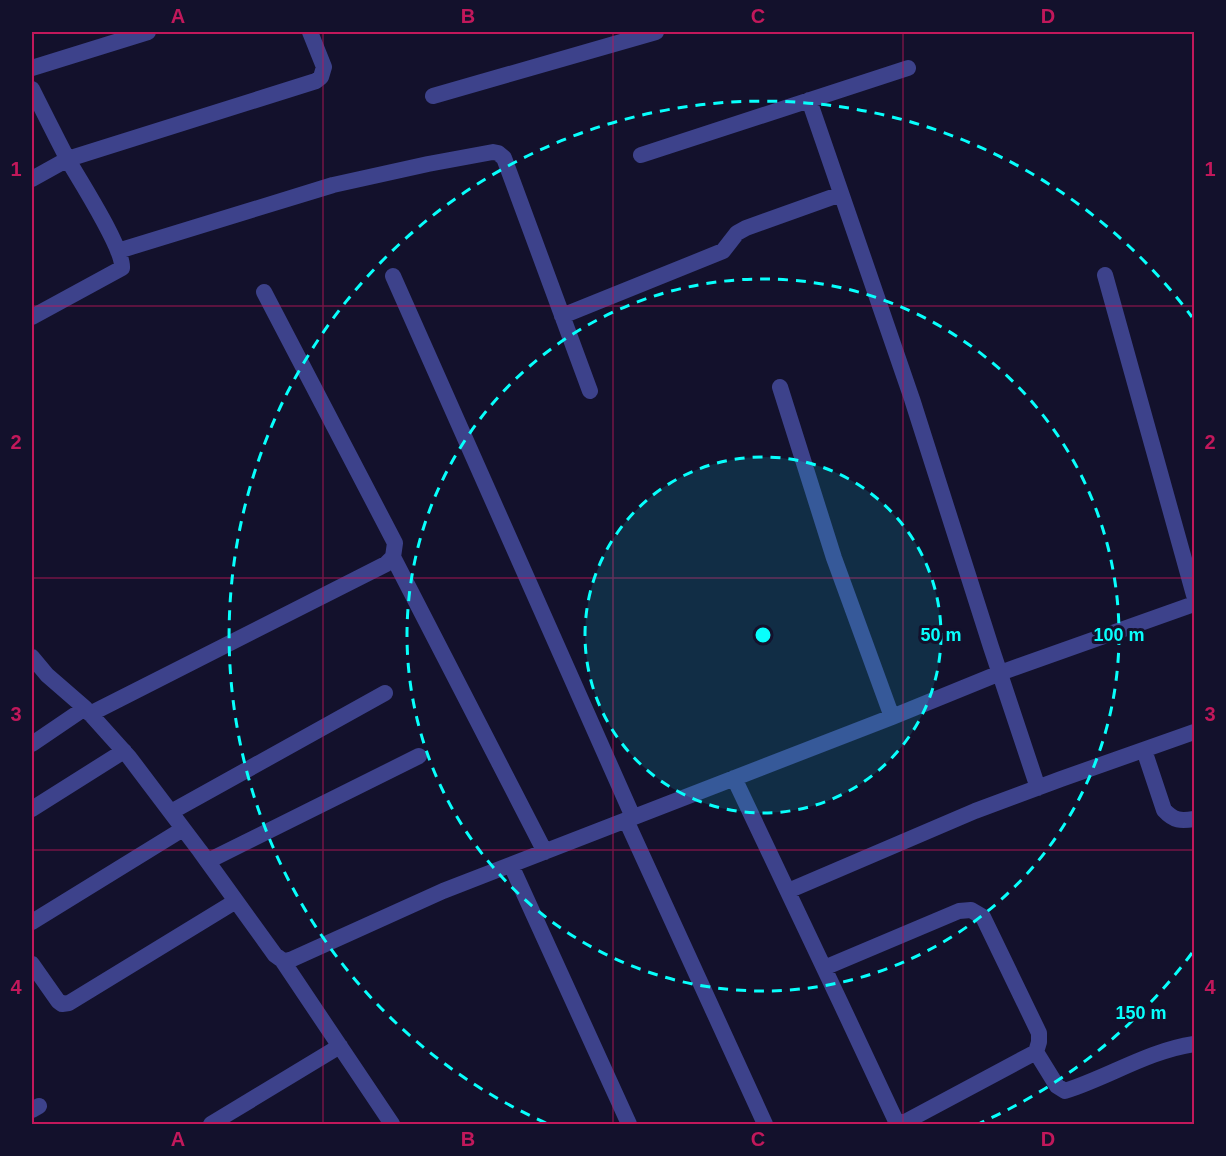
<svg xmlns="http://www.w3.org/2000/svg" width="1226" height="1156" viewBox="0 0 1226 1156" font-family="Helvetica,sans-serif">
  <style>
    .lines { fill: none; stroke-linecap: round; stroke-linejoin: round }
    .minor { stroke: #3d428b; stroke-width: 16 }
    .grid { fill: none; stroke: #c2185b; stroke-width: 1.5; stroke-opacity: 0.55 }
    .ring { fill: none; stroke: #08fffc; stroke-width: 3; stroke-dasharray: 10 8 }
    .centre { fill: #08fffc; stroke: #13112c; stroke-width: 3 }
    .ring-label { font-size: 18px; text-anchor: middle; font-weight: bold; fill: #08fffc; stroke: #13112c; stroke-width: 6; stroke-linejoin: round; paint-order: stroke }
    .neatline { fill: none; stroke: #c2185b; stroke-width: 2 }
    .grid-label { font-size: 20px; text-anchor: middle; font-weight: bold; fill: #c2185b }
  </style>
  <rect width="100%" height="100%" fill="#13112c"/>
  <g class="lines">
    <path class="minor" d="M32,68L148,32
      M32,89C44,113 56,137 68,160C79,179 124,249 122,268L32,317
      M433,96L656,32
      M809,100L912,399L991,647L1038,788
      M641,155L908,68
      M32,179L68,159L316,81L321,77L324,67L310,32
      M118,251L333,185L428,164L493,152L498,153L504,158L590,391
      M1105,275L1194,595
      M393,276L633,817
      M562,316L723,251L737,233L746,228L841,194
      M780,387L834,558L892,717
      M393,557L545,852
      M32,657L47,675L85,708L129,757L200,851L275,955L282,960L288,961L443,891L892,717L1000,673L1194,604
      M90,714L386,564L393,557L395,543L264,292
      M32,744L85,708
      M1144,750L1164,810C1174,821 1181,821 1194,819
      M734,778C788,892 842,1005 895,1119L899,1122H905L1036,1052L1039,1042V1033L983,917L971,910L959,911L824,968
      M32,809L124,751
      M171,812L385,693
      M626,820L765,1124
      M208,861L419,756
      M511,865L629,1124
      M788,891L975,811L1061,779L1194,732
      M32,922L183,829
      M282,960L392,1124
      M32,964L58,1001L62,1004L69,1003L236,901
      M1036,1052L1057,1086L1065,1091C1109,1077 1148,1051 1194,1044
      M32,1110L39,1106
      M211,1124L340,1046"/>
  </g>
  <path class="grid" d="M323,32V1124M613,32V1124M903,32V1124M32,306H1194M32,578H1194M32,850H1194"/>
  <circle cx="763" cy="635" r="178" fill="#08fffc" fill-opacity=".12"/>
  <g class="ring">
    <circle cx="763" cy="635" r="178"/>
    <circle cx="763" cy="635" r="356"/>
    <path d="M1192 953A534 534 0 0 1 980 1123M546 1123A534 534 0 1 1 1192 317"/>
  </g>
  <circle cx="763" cy="635" r="9" class="centre"/>
  <g class="ring-label">
    <text x="941" y="641">50 m</text>
    <text x="1119" y="641">100 m</text>
    <text x="1141" y="1019">150 m</text>
  </g>
  <rect width="1226" height="1156" fill="none" stroke="#13112c" stroke-width="66"/>
  <rect x="33" y="33" width="1160" height="1090" class="neatline"/>
  <g class="grid-label">
    <text x="178" y="23">A</text>
    <text x="468" y="23">B</text>
    <text x="758" y="23">C</text>
    <text x="1048" y="23">D</text>
    <text x="16" y="176">1</text>
    <text x="1210" y="176">1</text>
    <text x="16" y="449">2</text>
    <text x="1210" y="449">2</text>
    <text x="16" y="721">3</text>
    <text x="1210" y="721">3</text>
    <text x="16" y="994">4</text>
    <text x="1210" y="994">4</text>
    <text x="178" y="1146">A</text>
    <text x="468" y="1146">B</text>
    <text x="758" y="1146">C</text>
    <text x="1048" y="1146">D</text>
  </g>
</svg>
